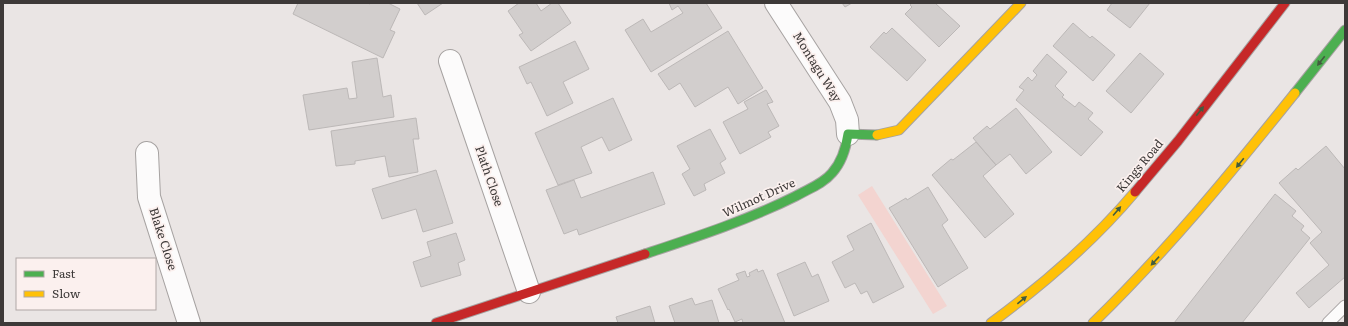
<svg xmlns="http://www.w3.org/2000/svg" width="1348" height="326" viewBox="0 0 1348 326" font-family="Literata,serif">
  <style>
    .green { fill: #f3d4d0 }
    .building { fill: #d2cecd; stroke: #bcb8b7 }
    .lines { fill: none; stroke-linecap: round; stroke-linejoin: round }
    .lane-casing { stroke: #a6a2a1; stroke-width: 13 }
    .street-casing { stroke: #a6a2a1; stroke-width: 24 }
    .fast-casing { stroke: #a6a2a1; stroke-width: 11 }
    .slow-casing { stroke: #a6a2a1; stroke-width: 11 }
    .jam-casing { stroke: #a6a2a1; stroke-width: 11 }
    .lane { stroke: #fcfbfb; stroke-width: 11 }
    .street { stroke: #fcfbfb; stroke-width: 22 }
    .fast { stroke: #4caf50; stroke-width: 9 }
    .slow { stroke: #ffc107; stroke-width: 9 }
    .jam { stroke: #c62828; stroke-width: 9 }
    .oneway { fill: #425c3f }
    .labels { text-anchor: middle; stroke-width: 3.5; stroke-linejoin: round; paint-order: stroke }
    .street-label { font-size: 12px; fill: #3d3938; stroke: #fbf0ee }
  </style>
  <rect width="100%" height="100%" fill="#eae5e4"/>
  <path class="green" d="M872,186L947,306L933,314L858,195Z"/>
  <path class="building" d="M298,3H367L370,4V3H388L400,9L390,30L395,32L383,58L293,14Z
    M417,3H443L425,15Z
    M519,3H536L541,11L552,3H558L571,23L531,51L519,35L523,33L508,11Z
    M669,3H706L722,28L651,72L625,30L643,19L651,32L683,13L678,6L672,10Z
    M842,3H852L845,7Z
    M912,3H935L960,26L939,47L905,14L912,7L910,5Z
    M1112,3H1150L1130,28L1107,10Z
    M1073,23L1090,38L1092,36L1115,55L1093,81L1053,46Z
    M892,28L926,60L907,81L870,47L884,32L886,34Z
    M728,31L763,88L738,104L728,87L695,107L680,83L669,90L658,74Z
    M575,41L589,69L563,82L573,103L547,116L531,82L527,84L519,67Z
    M1140,53L1164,74L1131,113L1106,91Z
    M1047,54L1067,72L1055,86L1064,95L1062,97L1075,107L1079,102L1093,113L1088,119L1103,132L1081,156L1016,100L1024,90L1019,87L1028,77L1032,81L1037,75L1033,71Z
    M377,58L383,97L391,95L394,117L309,130L303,95L347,88L349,99L357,98L352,62Z
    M766,90L773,102L767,104L779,126L768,132L771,137L740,154L723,122L748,109L744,102Z
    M613,98L632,140L609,151L602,137L581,147L592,173L558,185L535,133Z
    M1016,108L1052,152L1026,174L1010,154L996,165L973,138L987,126L990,129Z
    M416,118L419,139H413L418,172L389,177L385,156L355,161V164L336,166L331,131Z
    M710,129L726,159L720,163L725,173L704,184L706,190L694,196L682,174L690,169L677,146Z
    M976,142L996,165L983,176L1014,214L985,238L932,175L951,159L953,160Z
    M1326,146L1345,169V277L1309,308L1296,293L1329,265L1310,243L1322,232L1279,183L1296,168L1298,170Z
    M436,170L453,223L423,232L416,209L382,219L372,189Z
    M653,172L665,204L579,235L577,229L564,234L546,190L574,180L581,198Z
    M928,187L948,220L942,225L968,268L938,287L889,208L906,198L907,200Z
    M1275,194L1296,211L1292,216L1304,226L1301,230L1310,238L1242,323H1174Z
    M871,223L904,287L873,303L867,291L861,294L855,283L845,288L832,262L854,250L847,236Z
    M456,233L465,260L458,263L461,275L421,287L413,262L431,256L427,242Z
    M805,262L812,277L818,274L829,301L794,316L777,274Z
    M757,269L758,272L763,270L785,323H743L742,319L735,322L729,309L728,310L718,289L739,280L736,274L745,271L747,277L750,276L749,273Z
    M692,298L695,305L712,300L719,323H675L669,306Z
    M650,306L655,323H618L616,317Z"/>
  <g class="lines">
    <g class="lane-casing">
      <path id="lane" d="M1328,323L1345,306"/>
    </g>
    <g class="street-casing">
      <path id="street" d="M776,3L840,102L847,120L848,134
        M450,61L529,292
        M147,153L149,197L189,323"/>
    </g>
    <g class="fast-casing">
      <path id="fast" d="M1295,93L1345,30
        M645,254C696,237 748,220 796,196C808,189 823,184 832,173C842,162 846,148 848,134L877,135"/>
    </g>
    <g class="slow-casing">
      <path id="slow" d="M877,135L899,130L1021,3
        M991,323C1044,284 1093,242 1135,192
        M1093,323C1166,252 1231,173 1295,93"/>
    </g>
    <g class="jam-casing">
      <path id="jam" d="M1135,192L1178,141L1285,3
        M436,323L645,254"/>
    </g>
    <use href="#lane" class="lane"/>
    <use href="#street" class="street"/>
    <use href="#fast" class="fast"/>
    <use href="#slow" class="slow"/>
    <use href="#jam" class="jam"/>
  </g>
  <defs><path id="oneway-solid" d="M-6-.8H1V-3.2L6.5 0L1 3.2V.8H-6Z"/></defs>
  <g class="oneway">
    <use href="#oneway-solid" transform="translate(1321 61) rotate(128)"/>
    <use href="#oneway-solid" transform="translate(1200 111) rotate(-52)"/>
    <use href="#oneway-solid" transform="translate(1240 163) rotate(129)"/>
    <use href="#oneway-solid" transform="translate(1117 211) rotate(-49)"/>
    <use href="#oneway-solid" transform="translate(1155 261) rotate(133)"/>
    <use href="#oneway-solid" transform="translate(1022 300) rotate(-39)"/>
  </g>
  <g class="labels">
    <g class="street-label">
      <text transform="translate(817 67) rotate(58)" y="4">Montagu Way</text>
      <text transform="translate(1140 166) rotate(-50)" y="4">Kings Road</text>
      <text transform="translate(489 176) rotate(71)" y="4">Plath Close</text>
      <text transform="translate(759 198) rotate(-24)" y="4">Wilmot Drive</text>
      <text transform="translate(163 239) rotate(72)" y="4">Blake Close</text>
    </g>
  </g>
  <rect width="1348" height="326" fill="none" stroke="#3d3938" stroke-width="8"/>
  <rect x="16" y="258" width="140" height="52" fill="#fbf0ee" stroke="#afa7a5"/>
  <rect x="24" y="271" width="20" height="6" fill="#4caf50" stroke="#afa7a5"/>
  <text x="52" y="278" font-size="12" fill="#3d3938">Fast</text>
  <rect x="24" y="291" width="20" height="6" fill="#ffc107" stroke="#afa7a5"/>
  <text x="52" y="298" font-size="12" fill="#3d3938">Slow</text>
</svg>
